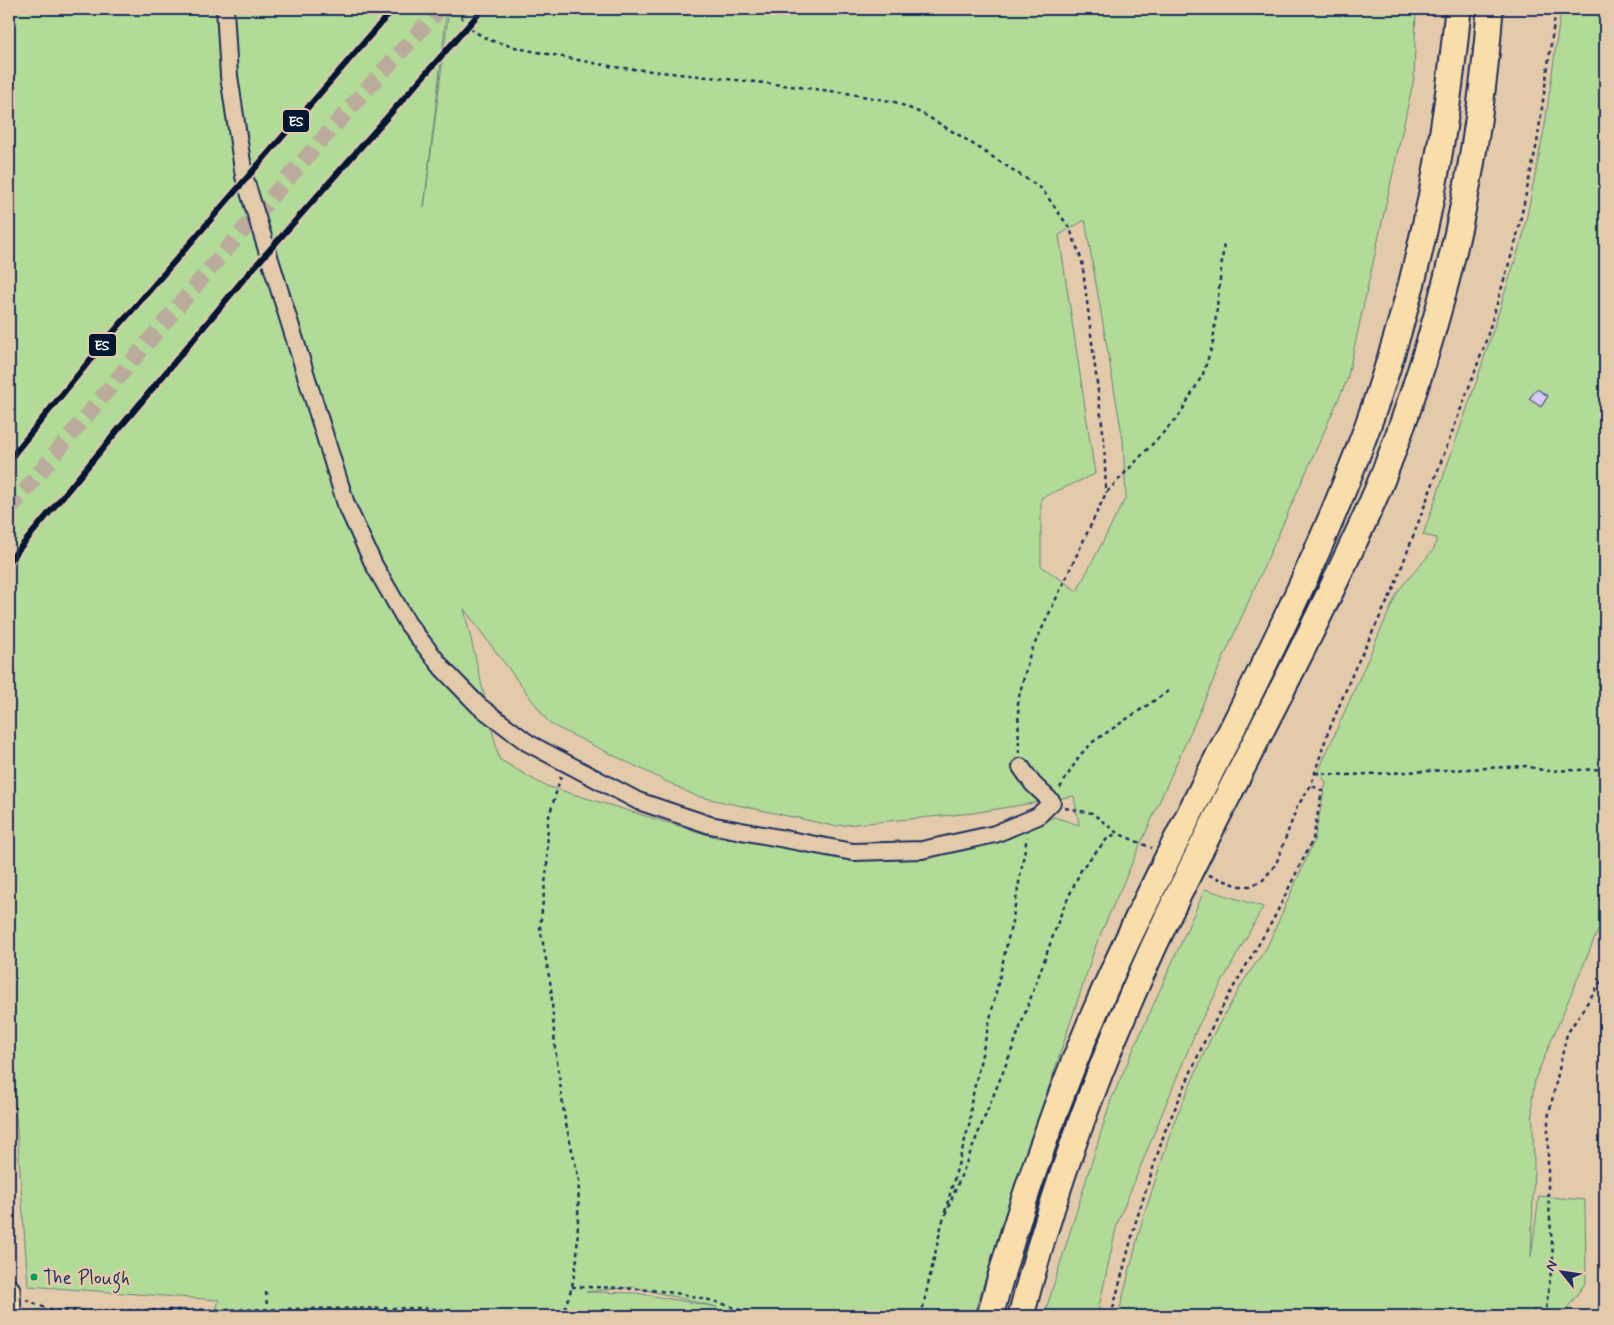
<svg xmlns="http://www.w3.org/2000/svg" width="1614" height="1325" viewBox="0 0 1614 1325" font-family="Mynerve,sans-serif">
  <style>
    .green { fill: #b2db98; stroke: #66857b; fill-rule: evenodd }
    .building { fill: #d8c7f8; stroke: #1b2f5e }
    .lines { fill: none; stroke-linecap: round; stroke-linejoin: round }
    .minor-tunnel { stroke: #bbab9c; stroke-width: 16; stroke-dasharray: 16 8; stroke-linecap: butt }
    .minor-casing { stroke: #1b2f5e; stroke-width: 20 }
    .major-casing { stroke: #1b2f5e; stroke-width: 25 }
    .highway-casing { stroke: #1b2f5e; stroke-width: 29 }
    .path { stroke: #1b2f5e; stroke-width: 2.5; stroke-dasharray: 4 4; stroke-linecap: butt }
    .minor { stroke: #e3caab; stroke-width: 16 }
    .major { stroke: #f9ddab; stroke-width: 21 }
    .highway { stroke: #f9ddab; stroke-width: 25 }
    .rail-1-casing { stroke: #e3caab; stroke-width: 10 }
    .rail-1 { stroke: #011633; stroke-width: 6 }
    .bus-dot { fill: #039a52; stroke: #e3caab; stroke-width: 2 }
    .labels { text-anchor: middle; stroke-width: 5; stroke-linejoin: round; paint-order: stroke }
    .bus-label { font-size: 19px; fill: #1b2f5e; stroke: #e3caab; text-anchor: start }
    .line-badge { stroke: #e3caab; stroke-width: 2 }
    .badge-label { font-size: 14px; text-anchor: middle; font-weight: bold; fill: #fff }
  </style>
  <rect width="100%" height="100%" fill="#e3caab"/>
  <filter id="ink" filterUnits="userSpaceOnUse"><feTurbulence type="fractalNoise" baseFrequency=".02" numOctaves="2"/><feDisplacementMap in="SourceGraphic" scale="10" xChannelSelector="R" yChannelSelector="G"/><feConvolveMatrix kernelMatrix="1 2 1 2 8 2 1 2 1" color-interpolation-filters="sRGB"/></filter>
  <g filter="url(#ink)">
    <path class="green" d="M9,9H447L424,208L449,9H1416L1414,78L1347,380L1097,942L973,1316H84L216,1310L219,1300L28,1286L9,1014ZM1085,220L1123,440L1126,497L1077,591L1041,566V498L1095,474L1059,235ZM464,609L550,724L696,796L834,826L973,813L1074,796L1079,825L1054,817L979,847L849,856L715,837L543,785L499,759ZM634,1287L717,1307L636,1293L586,1292Z
      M1561,9H1605V914L1535,1079L1532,1100L1534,1165L1531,1257L1539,1196L1585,1200L1586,1282L1563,1314L1534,1309L1533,1316H1118L1141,1225L1174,1122L1210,1040L1243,982L1267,947L1314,841L1326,782L1318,772L1398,591L1434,549L1437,538L1423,535L1478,377L1523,236L1545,125Z
      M1205,889L1263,907L1197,1028L1117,1224L1097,1316H1044L1111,1100Z"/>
    <path class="building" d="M1537,389L1548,396L1541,407L1529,399Z"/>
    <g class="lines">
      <path class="minor-tunnel" d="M9,510C148,340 290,171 440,9"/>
      <g class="minor-casing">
        <path id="minor" d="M225,9L229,76L244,176L346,504L374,565L408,624L443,669L479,706L528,743L638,801L710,825L853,852L922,850L995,834L1038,816L1052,802L1033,784L1021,767"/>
      </g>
      <g class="major-casing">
        <path id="major" d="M9,1290L10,1316"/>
      </g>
      <g class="highway-casing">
        <path id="highway" d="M990,1316C1024,1188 1070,1061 1127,941C1199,789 1282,641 1345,485C1408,330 1443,175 1458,9
          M1021,1316C1060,1162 1119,1013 1190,871C1238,774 1289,679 1335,582C1351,548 1368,514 1382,479C1441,329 1479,170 1490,9"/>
      </g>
      <path class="path" d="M457,9L467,27L489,40L522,49L614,67L774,84L846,93L895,102L923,114L962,137L1042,189L1070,229L1082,261L1104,440L1106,493
        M1019,753L1018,700L1030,654L1106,493L1179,416L1203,374L1213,343L1224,243
        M1315,773L1348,775L1526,766L1546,771L1605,769
        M561,776L548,820L547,867L540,927L551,987L555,1047L565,1120L579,1180L577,1258L572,1287L562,1316
        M1060,788L1080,755L1094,741L1170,690
        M1065,808L1092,813L1117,833L1152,848
        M1209,875L1239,886H1251L1263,880L1276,864L1297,807L1311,785L1327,735L1355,668L1393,590L1484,347L1516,240L1537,143L1556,9
        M945,1212L970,1122L971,1103L1013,917L1027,837
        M572,1287C630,1287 702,1290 753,1316
        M266,1292L267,1308
        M26,1300L53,1311L424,1308L500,1315L559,1316
        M921,1316L942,1223L1013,1047L1062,911L1082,868L1107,839L1117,833
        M1111,1316L1136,1221L1165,1131L1205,1040L1230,993L1273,920L1313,839L1322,791L1311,785
        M1545,1316L1553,1257L1548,1193V1118L1567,1034L1600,983L1605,971"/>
      <use href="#minor" class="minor"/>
      <use href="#major" class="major"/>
      <use href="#highway" class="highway"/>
      <g class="rail-1-casing">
        <path id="rail-1" d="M9,460L103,344L393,9
          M9,561L242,281L483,9"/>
      </g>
      <use href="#rail-1" class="rail-1"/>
    </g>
  </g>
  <circle class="bus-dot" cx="34" cy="1277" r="4.5"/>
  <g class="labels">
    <g class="bus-label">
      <text x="43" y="1284">The Plough</text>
    </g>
  </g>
  <g class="line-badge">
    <rect x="282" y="109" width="28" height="24" rx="5" fill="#011633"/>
    <rect x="88" y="333" width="29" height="24" rx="5" fill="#011633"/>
  </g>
  <g class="badge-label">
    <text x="296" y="126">ES</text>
    <text x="102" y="350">ES</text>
  </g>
  <rect width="1614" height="1325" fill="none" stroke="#e3caab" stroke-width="30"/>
  <rect x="15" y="15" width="1584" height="1295" fill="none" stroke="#1b2f5e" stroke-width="2" filter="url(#ink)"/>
  <g transform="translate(1562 1272) rotate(300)" stroke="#e3caab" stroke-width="4" paint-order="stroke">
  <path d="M0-4L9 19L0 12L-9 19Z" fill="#1b2f5e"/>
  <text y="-8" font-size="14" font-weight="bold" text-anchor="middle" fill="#1b2f5e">N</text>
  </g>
</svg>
